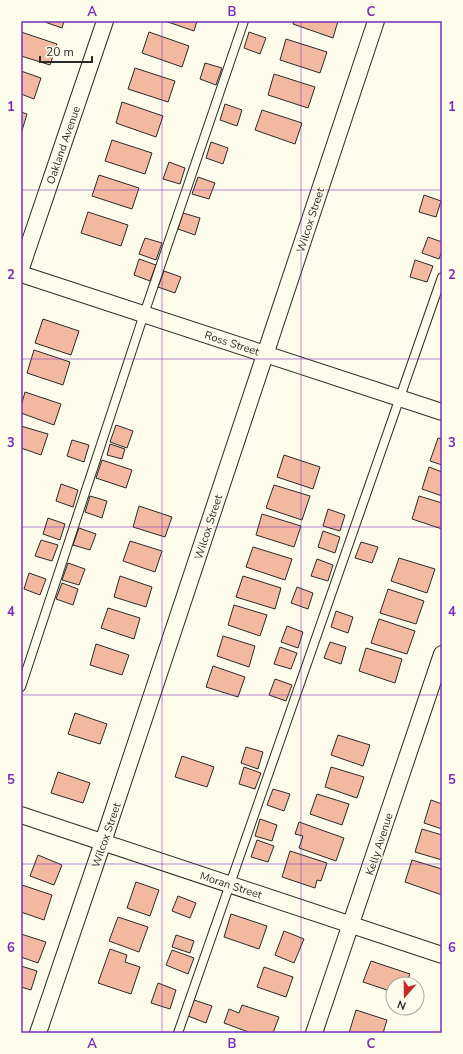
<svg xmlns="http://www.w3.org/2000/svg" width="463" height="1054" viewBox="0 0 463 1054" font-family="'Nunito Sans',sans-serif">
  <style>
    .building { fill: #f2b8a0; stroke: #2b2b2b }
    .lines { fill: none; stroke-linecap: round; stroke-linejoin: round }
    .service-casing { stroke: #2b2b2b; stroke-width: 10 }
    .minor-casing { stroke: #2b2b2b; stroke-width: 18 }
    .service { stroke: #fdfbea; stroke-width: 8 }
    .minor { stroke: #fdfbea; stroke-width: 16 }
    .grid { fill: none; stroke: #7b2cbf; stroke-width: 1; stroke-opacity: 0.55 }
    .labels { text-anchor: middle; stroke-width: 3; stroke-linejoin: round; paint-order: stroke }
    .street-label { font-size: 11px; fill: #2b2b2b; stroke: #fdfbea }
    .neatline { fill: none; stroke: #7b2cbf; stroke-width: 1.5 }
    .grid-label { font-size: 13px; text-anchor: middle; font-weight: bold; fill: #7b2cbf }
  </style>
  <rect width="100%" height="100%" fill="#fdfbea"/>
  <path class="building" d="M42,21H64L62,28Z
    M165,21H197L194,31Z
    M294,21H338L333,38L293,24Z
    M21,32L57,44L50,65L21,56Z
    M149,32L189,46L182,67L142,53Z
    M249,32L266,38L260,54L244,48Z
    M286,39L327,52L320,73L280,60Z
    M205,63L222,68L216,85L200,79Z
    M135,68L175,81L168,102L128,89Z
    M21,71L41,78L34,99L21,94Z
    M274,74L315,87L308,108L268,95Z
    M122,102L163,116L156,137L116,123Z
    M225,104L242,110L237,126L220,120Z
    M262,110L302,123L295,144L255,130Z
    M21,112L27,114L21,134Z
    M112,140L152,153L145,174L105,161Z
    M211,142L228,148L223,164L206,158Z
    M169,162L185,168L180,184L163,179Z
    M99,175L139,188L132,209L92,196Z
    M198,177L215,183L209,199L192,194Z
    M424,195L441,201L436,217L419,212Z
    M88,212L128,225L121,246L81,233Z
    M183,213L200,218L195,235L178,229Z
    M428,237L442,242V251L439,259L422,253Z
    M145,238L162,243L156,260L139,254Z
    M139,259L156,265L150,281L134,275Z
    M415,260L433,266L427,282L410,277Z
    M164,271L181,277L175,293L158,287Z
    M43,319L79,331L71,355L35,343Z
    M34,350L70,362L63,385L27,373Z
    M25,392L61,404L54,425L21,413V406Z
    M116,425L133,431L127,448L110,442Z
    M21,426L48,434L41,455L21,448Z
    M438,438L442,439V465L430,461Z
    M72,440L89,445L84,462L67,456Z
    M110,444L125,449L122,459L107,455Z
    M284,455L320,467L313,489L277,477Z
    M102,460L132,470L126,488L96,478Z
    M429,467L442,472V496L422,489Z
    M61,484L78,490L73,507L56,501Z
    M274,485L310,496L302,520L266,508Z
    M90,496L107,501L102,518L85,512Z
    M419,496L442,503V529L412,519Z
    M139,506L172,517L165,537L133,527Z
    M328,509L345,515L340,531L323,526Z
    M262,514L301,526L294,547L256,535Z
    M48,518L65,524L60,540L43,534Z
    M79,528L96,534L90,550L73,545Z
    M323,531L340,537L335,553L318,547Z
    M41,540L58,545L52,561L35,556Z
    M130,541L162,551L155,572L123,561Z
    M361,542L378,547L372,563L355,558Z
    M253,547L292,559L285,580L246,567Z
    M399,558L435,569L427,593L391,581Z
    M317,559L333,565L328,581L311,576Z
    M68,563L85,569L79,585L62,580Z
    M29,573L46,579L40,595L24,589Z
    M120,576L152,587L146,607L114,597Z
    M243,576L281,588L275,609L236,597Z
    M62,583L78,589L73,605L56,599Z
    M297,587L313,593L308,609L291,603Z
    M388,589L424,601L416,624L380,613Z
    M234,605L267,615L260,636L228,625Z
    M108,608L140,618L134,639L101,628Z
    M336,611L353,617L348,633L331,627Z
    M379,619L415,631L407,654L371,643Z
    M287,626L303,632L298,648L281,642Z
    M223,636L255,646L249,667L217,656Z
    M330,642L346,647L341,664L324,658Z
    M96,644L129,655L122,675L90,665Z
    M280,647L297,653L291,669L274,664Z
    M366,648L402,659L395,683L359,671Z
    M213,666L245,677L238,697L206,687Z
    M275,679L292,685L286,701L269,695Z
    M75,713L107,724L100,744L68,734Z
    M338,735L370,745L363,766L331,755Z
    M246,747L263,752L258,769L241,763Z
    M182,756L214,767L207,787L175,777Z
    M244,767L261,773L255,789L239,784Z
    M331,767L364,777L357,798L325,787Z
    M58,772L90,783L83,803L51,793Z
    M273,789L290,794L284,811L267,805Z
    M317,794L349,804L342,825L310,814Z
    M431,800L442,804V829L424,823Z
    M260,819L277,825L272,841L255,836Z
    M299,822L344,838L336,861L299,848L303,836L295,834Z
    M422,829L442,835V860L415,852Z
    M257,840L274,846L268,862L251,857Z
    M290,851L327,863L321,881L317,880L315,888L282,877Z
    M38,855L62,865L54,885L30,876Z
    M412,860L442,869V895L405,882Z
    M136,882L159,890L150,916L127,908Z
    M22,885L52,895L44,920L21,912V888Z
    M178,896L196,903L190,918L172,911Z
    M231,914L267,926L259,949L224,937Z
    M118,917L148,927L139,952L109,941Z
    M284,931L304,939L294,963L275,955Z
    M21,934L46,942L38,963L21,957Z
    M176,935L194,941L190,953L172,947Z
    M110,949L127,955L125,962L140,967L131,994L98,983Z
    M172,950L194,958L188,974L166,965Z
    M371,961L410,974L407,981L415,984H393V992L363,982Z
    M21,966L37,971L31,990L21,987Z
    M264,967L293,977L286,997L257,987Z
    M158,983L176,990L170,1009L151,1003Z
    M417,985L421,986L417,998Z
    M194,1000L212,1006L206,1023L188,1016Z
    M242,1005L279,1017L273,1033H251L224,1023L229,1009L239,1013Z
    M356,1010L387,1020L383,1033H349Z"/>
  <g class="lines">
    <g class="service-casing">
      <path id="service" d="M21,687L144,314L244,21
        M178,1033C265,781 356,530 442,277"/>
    </g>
    <g class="minor-casing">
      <path id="minor" d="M21,268L105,21
        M21,274L442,412
        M21,815L442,955
        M38,1033L103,842L376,21
        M314,1033L442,654"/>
    </g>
    <use href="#service" class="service"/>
    <use href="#minor" class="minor"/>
  </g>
  <path class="grid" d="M162,21V1033M301,21V1033M21,190H442M21,359H442M21,527H442M21,695H442M21,864H442"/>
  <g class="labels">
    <g class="street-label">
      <text transform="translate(63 145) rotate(-71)" y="4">Oakland Avenue</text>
      <text transform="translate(310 220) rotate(-72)" y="4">Wilcox Street</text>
      <text transform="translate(232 343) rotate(18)" y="4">Ross Street</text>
      <text transform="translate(208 527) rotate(-72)" y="4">Wilcox Street</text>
      <text transform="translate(106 835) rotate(-71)" y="4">Wilcox Street</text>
      <text transform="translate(379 844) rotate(-72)" y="4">Kelly Avenue</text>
      <text transform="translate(231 885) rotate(18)" y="4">Moran Street</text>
    </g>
  </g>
  <rect width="463" height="1054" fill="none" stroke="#fdfbea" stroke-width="44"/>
  <g transform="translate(405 996) rotate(200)"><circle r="19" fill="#fdfbea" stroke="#a9a89e"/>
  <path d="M0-3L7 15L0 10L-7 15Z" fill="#c62828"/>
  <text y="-6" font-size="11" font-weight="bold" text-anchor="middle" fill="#2b2b2b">N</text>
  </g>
  <path d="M40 56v6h52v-6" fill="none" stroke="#2b2b2b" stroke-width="2"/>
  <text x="46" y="56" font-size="12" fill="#2b2b2b" stroke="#fdfbea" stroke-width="3" paint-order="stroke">20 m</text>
  <rect x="22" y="22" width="419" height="1010" class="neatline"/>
  <g class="grid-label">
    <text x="92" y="16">A</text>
    <text x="232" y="16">B</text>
    <text x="371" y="16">C</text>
    <text x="11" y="111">1</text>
    <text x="452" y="111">1</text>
    <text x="11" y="279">2</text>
    <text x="452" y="279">2</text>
    <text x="11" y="447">3</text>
    <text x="452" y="447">3</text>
    <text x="11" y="616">4</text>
    <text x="452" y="616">4</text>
    <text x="11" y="784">5</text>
    <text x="452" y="784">5</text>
    <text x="11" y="952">6</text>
    <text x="452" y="952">6</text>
    <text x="92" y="1048">A</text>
    <text x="232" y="1048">B</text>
    <text x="371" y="1048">C</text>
  </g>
</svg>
